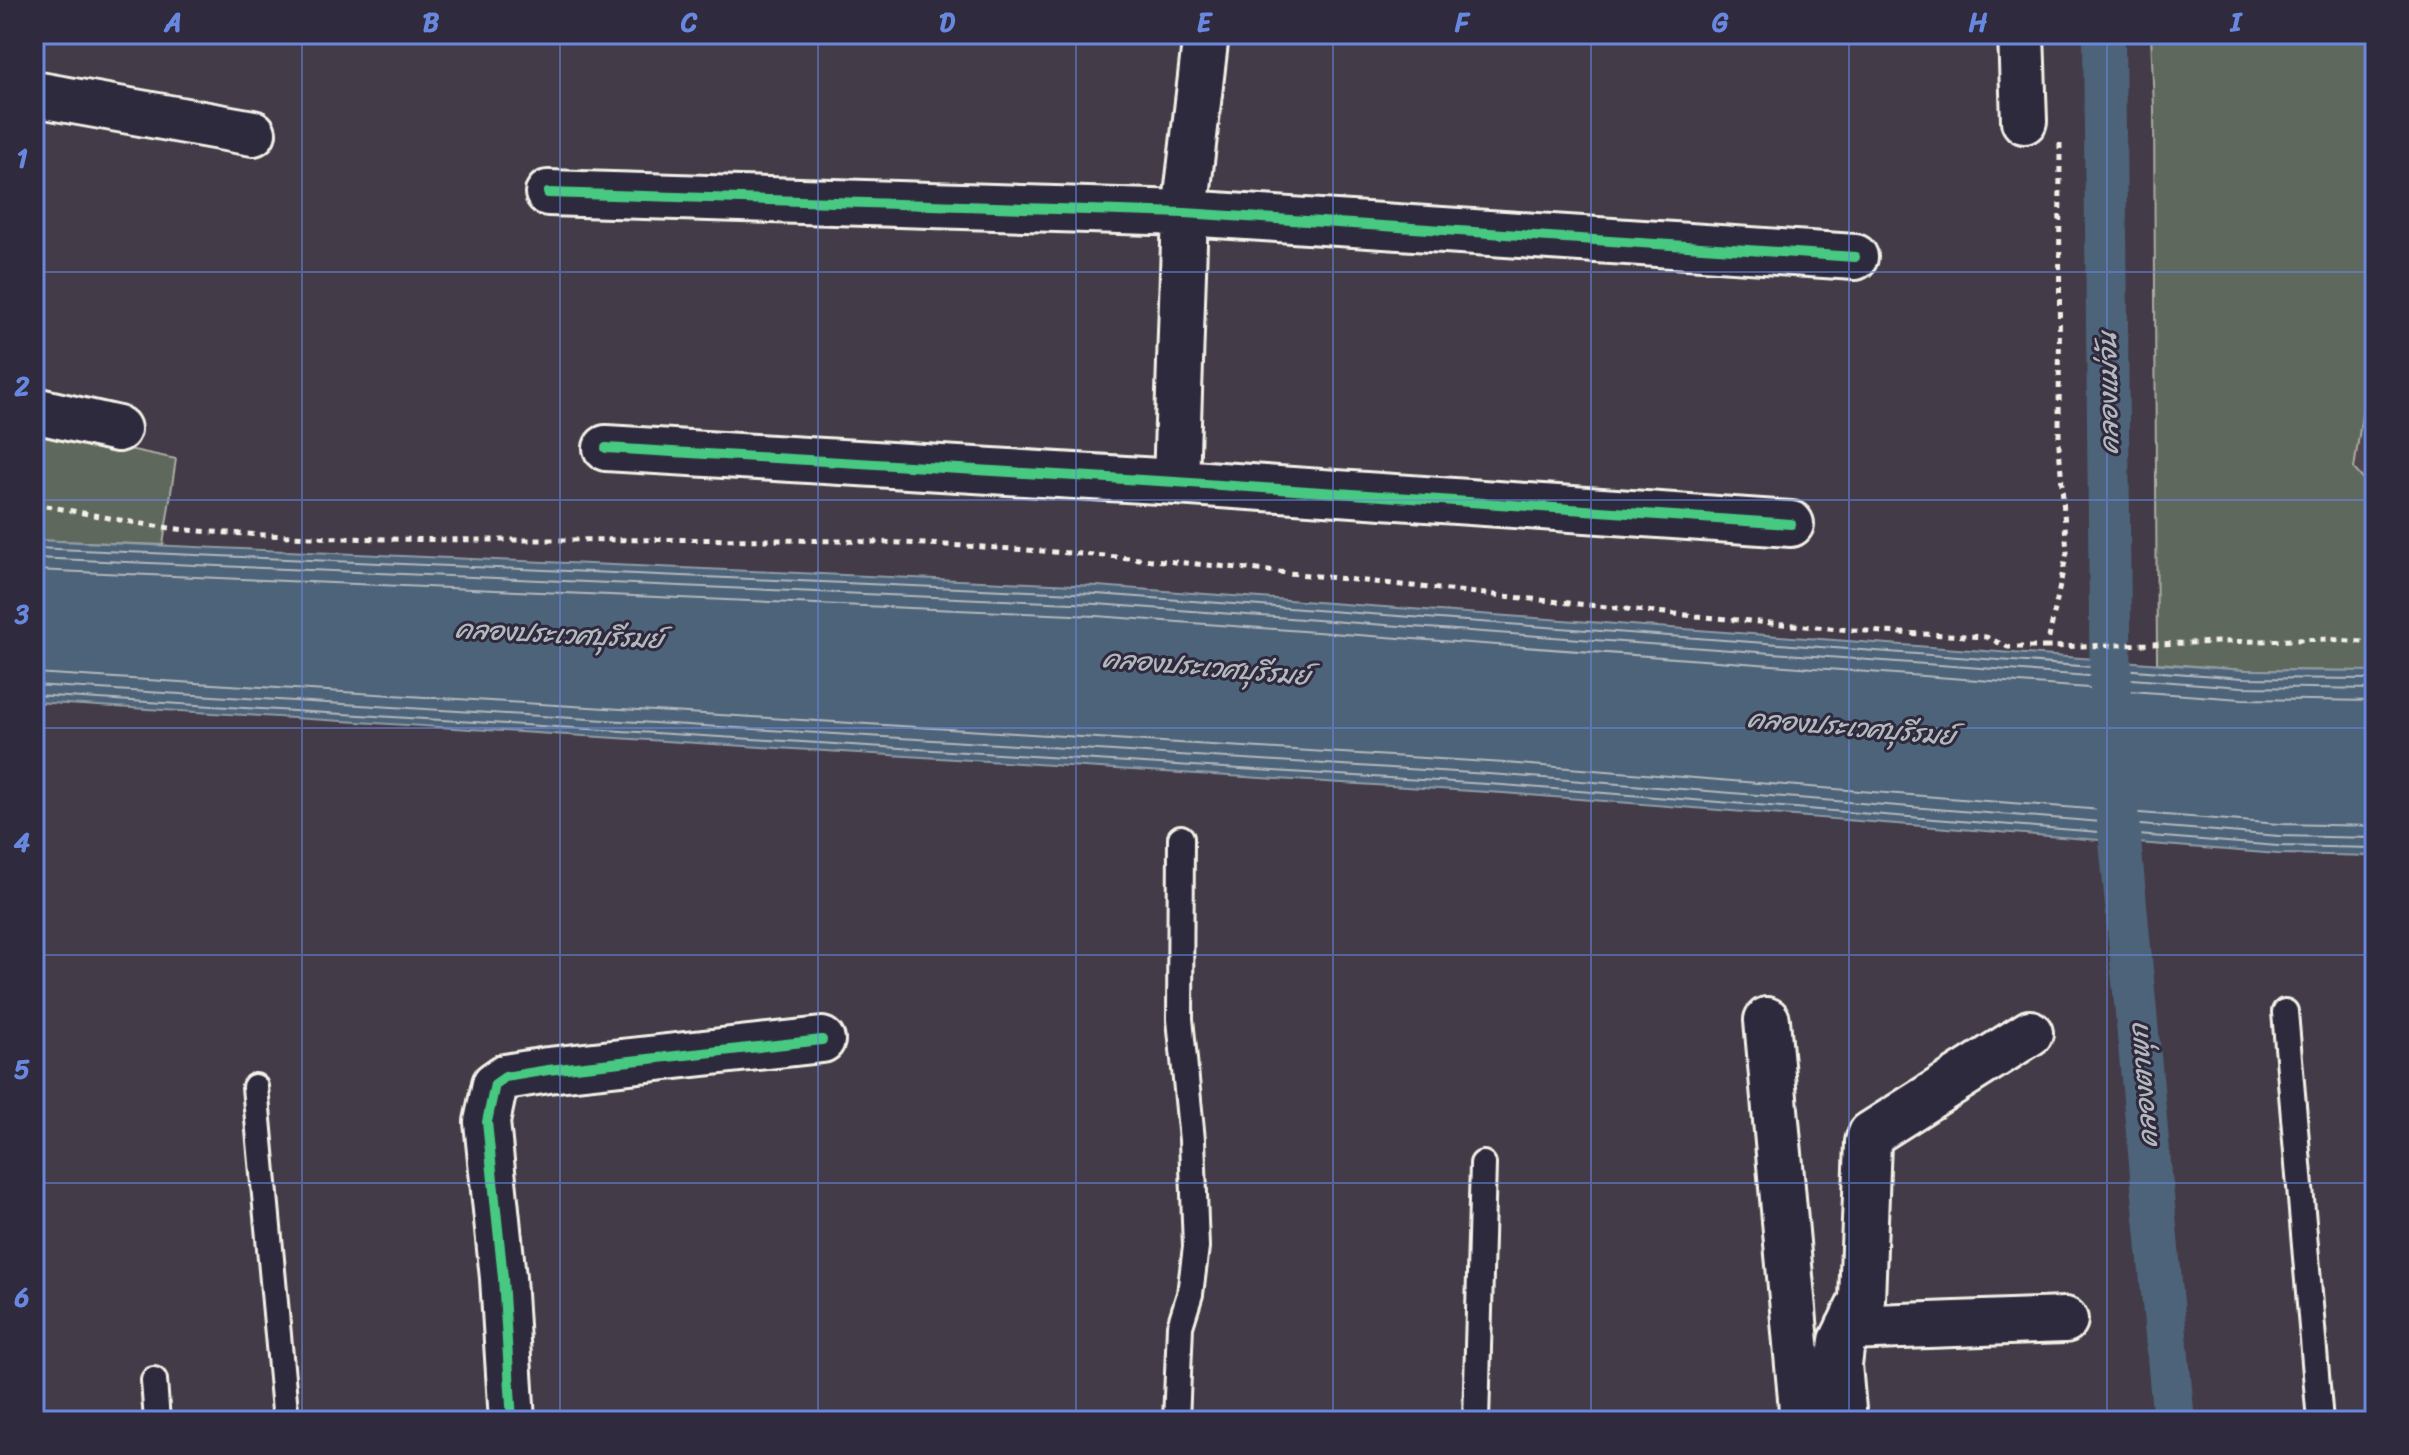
<svg xmlns="http://www.w3.org/2000/svg" width="2409" height="1455" viewBox="0 0 2409 1455" font-family="Sriracha,'Playpen Sans Thai',sans-serif">
  <style>
    .built { fill: #51474e }
    .green { fill: #5f685c; stroke: #aaaca2; stroke-width: 2 }
    .water { fill: #4e6379; stroke: #909ca5; stroke-width: 2 }
    .lines { fill: none; stroke-linecap: round; stroke-linejoin: round }
    .shore { stroke: #b2b8bc; stroke-width: 2 }
    .canal { stroke: #4e6379; stroke-width: 42 }
    .lane-casing { stroke: #f4f1e8; stroke-width: 30 }
    .street-casing { stroke: #f4f1e8; stroke-width: 50 }
    .path { stroke: #f4f1e8; stroke-width: 5; stroke-dasharray: 6 6; stroke-linecap: butt }
    .lane { stroke: #2f2a3d; stroke-width: 24 }
    .street { stroke: #2f2a3d; stroke-width: 44 }
    .cycleway-casing { stroke: #2f2a3d; stroke-width: 15 }
    .cycleway { stroke: #46c982; stroke-width: 10 }
    .grid { fill: none; stroke: #6887de; stroke-width: 2; stroke-opacity: 0.55 }
    .labels { text-anchor: middle; stroke-width: 6; stroke-linejoin: round; paint-order: stroke }
    .water-label { font-size: 26px; font-style: italic; fill: #b2b8bc; stroke: #2f2a3d }
    .neatline { fill: none; stroke: #6887de; stroke-width: 3 }
    .grid-label { font-size: 26px; text-anchor: middle; font-weight: bold; fill: #6887de }
  </style>
  <rect width="100%" height="100%" fill="#433b47"/>
  <filter id="ink" filterUnits="userSpaceOnUse"><feTurbulence type="fractalNoise" baseFrequency=".0125" numOctaves="2"/><feDisplacementMap in="SourceGraphic" scale="16" xChannelSelector="R" yChannelSelector="G"/><feConvolveMatrix kernelMatrix="1 2 1 2 8 2 1 2 1" color-interpolation-filters="sRGB"/></filter>
  <g filter="url(#ink)">
    <path class="built" d="M2375,326V493L2354,470Z"/>
    <path class="green" d="M2151,34H2375V326L2354,469L2375,493V671L2244,670L2157,663L2154,108Z
      M34,429L176,459L163,545L34,540Z"/>
    <path class="water" d="M34,540L1097,586L2244,670L2375,671V856L2278,854L1503,793L34,702Z"/>
    <g class="lines">
      <path class="shore" d="M34,548L1097,594L2243,678L2375,679
        M34,558L1096,604L2242,687L2375,689
        M34,570L1096,616L2241,699L2375,701
        M34,673L1505,763L2279,824L2375,826
        M34,685L1504,775L2279,836L2375,838
        M34,695L1503,785L2278,846L2375,848"/>
      <path class="canal" d="M2104,34L2111,717
        M2115,787L2174,1421"/>
      <g class="lane-casing">
        <path id="lane" d="M2285,1012L2320,1421
          M255,1087L286,1421
          M154,1380L157,1421
          M1176,1421L1180,1326L1190,1294L1196,1247L1192,1140L1180,1019L1181,838
          M1476,1421L1483,1164"/>
      </g>
      <g class="street-casing">
        <path id="street" d="M2021,34L2024,121
          M34,94L253,133
          M548,193L1185,213L1855,257
          M34,410L118,429
          M606,448L1176,482L1791,524
          M1176,482L1185,213L1206,34
          M1767,1020L1803,1421
          M1848,1328L2065,1320
          M512,1421L503,1278L487,1122L495,1084L505,1077L548,1070L822,1040
          M1844,1421L1839,1365L1842,1341L1862,1300L1868,1142L1871,1134L2030,1033"/>
      </g>
      <path class="path" d="M2060,143L2059,446L2067,552L2047,647L2328,639L2375,643
        M34,504C89,513 144,527 199,531C448,549 698,532 947,545C1242,561 1535,604 1829,628C1881,633 1934,634 1986,637L2008,647H2047"/>
      <use href="#lane" class="lane"/>
      <use href="#street" class="street"/>
      <g class="cycleway-casing">
        <path id="cycleway" d="M548,193L1185,213L1855,257
          M606,448L1176,482L1791,524
          M512,1421L503,1278L487,1122L495,1084L505,1077L548,1070L822,1040"/>
      </g>
      <use href="#cycleway" class="cycleway"/>
    </g>
  </g>
  <path class="grid" d="M302,34V1421M560,34V1421M818,34V1421M1076,34V1421M1333,34V1421M1591,34V1421M1849,34V1421M2107,34V1421M34,272H2375M34,500H2375M34,728H2375M34,955H2375M34,1183H2375"/>
  <g class="labels">
    <g class="water-label">
      <text transform="translate(2108 393) rotate(-91)" y="9">คลองแม่จัน</text>
      <text transform="translate(559 634) rotate(3)" y="9">คลองประเวศบุรีรมย์</text>
      <text transform="translate(1206 667) rotate(5)" y="9">คลองประเวศบุรีรมย์</text>
      <text transform="translate(1851 727) rotate(5)" y="9">คลองประเวศบุรีรมย์</text>
      <text transform="translate(2143 1086) rotate(-95)" y="9">คลองตาพุก</text>
    </g>
  </g>
  <rect width="2409" height="1455" fill="none" stroke="#2f2a3d" stroke-width="88"/>
  <rect x="44" y="44" width="2321" height="1367" class="neatline"/>
  <g class="grid-label">
    <text x="173" y="31">A</text>
    <text x="431" y="31">B</text>
    <text x="689" y="31">C</text>
    <text x="947" y="31">D</text>
    <text x="1204" y="31">E</text>
    <text x="1462" y="31">F</text>
    <text x="1720" y="31">G</text>
    <text x="1978" y="31">H</text>
    <text x="2236" y="31">I</text>
    <text x="22" y="167">1</text>
    <text x="22" y="395">2</text>
    <text x="22" y="623">3</text>
    <text x="22" y="851">4</text>
    <text x="22" y="1078">5</text>
    <text x="22" y="1306">6</text>
  </g>
</svg>
